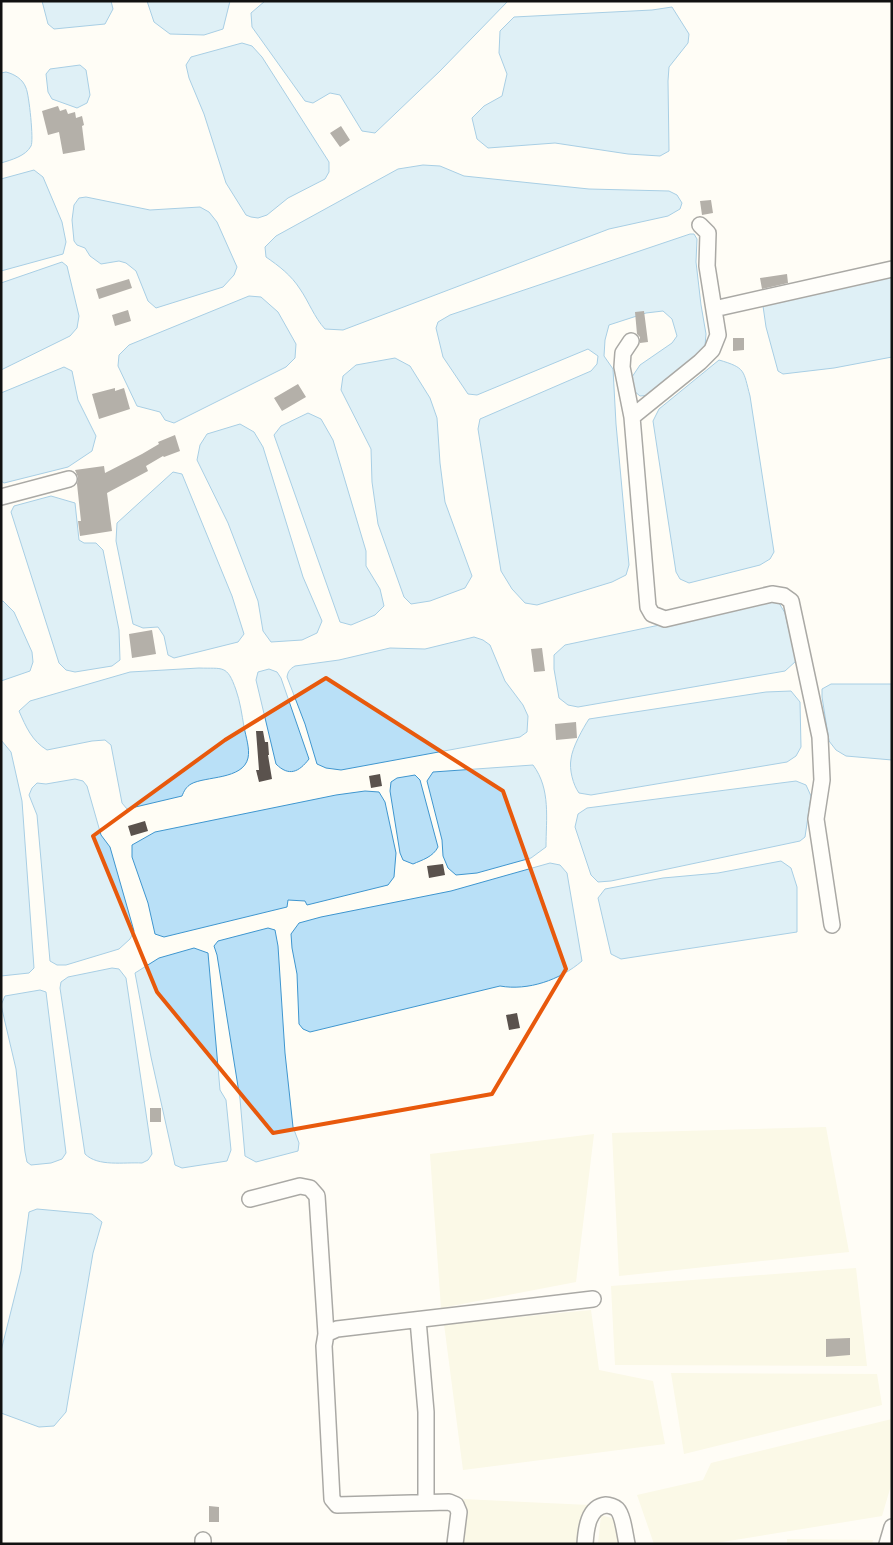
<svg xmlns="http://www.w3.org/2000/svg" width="893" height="1545" viewBox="0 0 893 1545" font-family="'Crimson Pro',serif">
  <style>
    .farmland { fill: #f6f3d4 }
    .water { fill: #b9e0f7; stroke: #3f96cf }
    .building { fill: #5a524d }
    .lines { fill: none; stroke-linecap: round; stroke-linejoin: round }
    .minor-casing { stroke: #444; stroke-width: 18 }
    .minor { stroke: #fff; stroke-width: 15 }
    .marked { fill: none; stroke: #e8590c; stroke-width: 4; stroke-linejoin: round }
  </style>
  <rect width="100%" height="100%" fill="#fffdf5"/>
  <path class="farmland" d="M826,1127L849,1252L619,1276L612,1133Z
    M594,1134L576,1282L441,1308L430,1154Z
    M856,1268L867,1366L615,1365L611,1286Z
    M591,1310L599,1370L653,1381L665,1444L463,1470L444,1324Z
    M671,1373L877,1374L882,1405L684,1454Z
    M892,1419V1482L882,1516L710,1544H654L637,1495L703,1480L711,1463Z
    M462,1499L589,1505L582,1544H459Z
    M601,1515L619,1520L620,1544H598Z
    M787,1539L873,1540L872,1544H787Z"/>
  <path class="water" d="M42,1H111L113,9L105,24L54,29L48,24Z
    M147,1H230L223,29L204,35L170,34L154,22Z
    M265,1H508L440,71L375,133L362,131L340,95L330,93L313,103L305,101L252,27L251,13Z
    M672,7L689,34L688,43L669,67L668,81L669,151L660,156L628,154L555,143L488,148L477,139L472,118L484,106L502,96L507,74L499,53L500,31L514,17L652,10Z
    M242,43L252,46L262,57L329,162V172L325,179L288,198L267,215L258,218L251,217L246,215L226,183L204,114L189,78L186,65L191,57Z
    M80,65L86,70L90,95L87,103L77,108L52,99L48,92L46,74L50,69Z
    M6,72C14,74 23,79 26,88C29,94 34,141 31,146C26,156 11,160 1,163V73Z
    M423,165L440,166L464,176L589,189L669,191L677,195L682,203L680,209L668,216L609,229L343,330L325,329C314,317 309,302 300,289C291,275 279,266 266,257L265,247L276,236L398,169Z
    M34,170L43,177L62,222L66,242L63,254L1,271V179Z
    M86,197L150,210L200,207L209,212L217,222L237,267L234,275L223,287L156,308L148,301L136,271L126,263L119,261L101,264L90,256L85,248L77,245L74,241L72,220L74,205L79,198Z
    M690,234H694L697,239L696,262L701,305L706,334L705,346L694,360L651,395L640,396L634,391L632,377L640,365L672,343L677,336L672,319L663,311L646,313L609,325L605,340L604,356L613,369L616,424L629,565L626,575L612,582L537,605L525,603L512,589L501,571L478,429L480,419L591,371L597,364L598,356L588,349L477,395L468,394L443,357L436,328L438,322L450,315Z
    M62,262L67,266L79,316L77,328L70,336L1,370V283Z
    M892,277V357L834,368L783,374L778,371L766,327L763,306L776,299Z
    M249,296L261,297L278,312L296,344L295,358L286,367L174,423L165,420L160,412L137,406L118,366L119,355L129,345Z
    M395,358L410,366L430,398L437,418L440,463L445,502L472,576L465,588L430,601L411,604L404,597L378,524L372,482L371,449L341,390L343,376L356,365Z
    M719,360C746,368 743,370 750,396L774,552L770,559L760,565L689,583L680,579L676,572L653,421L659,409Z
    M64,367L72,371L78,400L96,436L92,451L68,467L4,483L1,481V393Z
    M308,413L321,419L333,440L366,551V566L380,589L384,606L375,615L351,625L340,622L274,435L281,426Z
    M240,424L254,432L263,447L303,577L322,621L317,633L302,640L271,642L263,631L258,601L228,523L197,460L200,445L207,434Z
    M173,472L182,474L232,596L244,634L238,642L174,658L168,655L164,636L158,627L143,628L133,624L116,541L117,523Z
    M51,496L75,503L79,540L84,543H96L103,550L119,630L120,660L112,666L75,672L66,670L59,663L11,512L14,506Z
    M1,601H3L14,612L32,652L33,662L30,671L1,681Z
    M773,601L779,603L785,613L796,661L785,671L578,707L568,705L559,698L554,669V655L565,645Z
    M474,637L483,640L490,645L505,681L523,705L528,716L527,732L520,737L341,770L326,768L317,764L305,724L287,677C288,671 290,669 295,666L339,660L390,648L425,649Z
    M199,668C223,669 227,664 236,690C240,701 242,715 244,727C246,737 250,749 248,758C243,780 205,776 191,784C186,787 184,791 182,796L127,809L122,803L111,745L105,740L92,741L47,750C32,741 26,727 19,711L30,701L130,672Z
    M269,669L277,672L281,678L309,759C299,772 289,777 276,764L256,680L258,672Z
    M831,684H892V760L846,756L836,750L829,741L822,697V689Z
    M791,691L800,702L801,747L796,756L787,762L591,795L579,793C573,785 569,769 571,759C572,748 583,728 589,719L766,692Z
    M1,740L11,752L22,801L34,968L29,973L1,976Z
    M533,765C551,789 546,819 546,847L531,858L477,873L456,875L448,868L443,856L442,840L427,781L433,772Z
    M415,775L420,780L438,847C433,857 422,860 413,864L403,860L400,853L390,791L391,782L397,778Z
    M75,779L83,781L87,786L101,835L110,847L134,931L130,939L119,949L66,965H57L50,961L37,815L29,795L32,788L37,783L46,784Z
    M796,781L806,785L811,796L805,837L800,841L611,881L598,882L591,875L575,827L578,814L587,808Z
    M365,791L379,792L385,802L396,853L394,877L388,885L307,905L305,901L288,900L287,907L164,937L155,934L148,903L132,857V845L155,832L336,795Z
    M781,861L791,868L797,887V932L621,959L611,954L598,898L605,889L663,878L718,873Z
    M550,863L560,865L567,873L582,961C560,980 528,991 500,986L310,1032L303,1029L299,1024L297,974L292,948L291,934L299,923L321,917L451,891Z
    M268,928L275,930L278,946L285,1053L293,1127L299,1143L298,1151L256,1162L245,1156L240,1099L217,955L214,946L218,941Z
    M194,948L208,953L220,1090L226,1100L231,1150L227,1161L182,1168L175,1165L151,1057L135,973L159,958Z
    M112,968L119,969L126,978L152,1154L148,1160L142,1163C124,1162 98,1167 85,1154L60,988L61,982L68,977Z
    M40,990L46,992L66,1153L62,1159L51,1163L31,1165L27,1162L25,1152L16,1069L1,1005L5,996Z
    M37,1209L92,1214L102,1222L93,1253L66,1412L54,1426L39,1427L1,1413V1351L21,1271L29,1212Z"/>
  <path class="building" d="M58,106L60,111L66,109L68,114L75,112L76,118L82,116L84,125L82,126L85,150L63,154L59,132L48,135L42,111Z
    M341,126L350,140L340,147L330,133Z
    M711,200L713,213L702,215L700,201Z
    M787,274L788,283L762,289L760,278Z
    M129,279L132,288L99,299L96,289Z
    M128,310L131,321L115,326L112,315Z
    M644,311L648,342L640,343V337L637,334L635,312Z
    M733,338H744V350L733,351Z
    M298,384L306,397L282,411L274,398Z
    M115,388V391L124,388L130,409L99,419L92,394Z
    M175,435L180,451L164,457L163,456L146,466L148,471L107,493L112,531L80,536L78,521H81L77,484L78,477L75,470L104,466L105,473L142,454L159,444L158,442Z
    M152,630L156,654L132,658L129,634Z
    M542,648L545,671L534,672L531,649Z
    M576,722L577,738L556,740L555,724Z
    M256,731H263L265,742H268L269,755H268L272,779L259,782L256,770H259Z
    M380,774L382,786L371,788L369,776Z
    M145,821L148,831L131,836L128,826Z
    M443,864L445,875L429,878L427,866Z
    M517,1013L520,1028L509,1030L506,1015Z
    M150,1108H161V1122H150Z
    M850,1338V1355L826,1357V1339Z
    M209,1506L219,1507V1522H209Z"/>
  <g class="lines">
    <g class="minor-casing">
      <path id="minor" d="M714,309L892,269
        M631,341L623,353L622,367L632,417L648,607L652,614L665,619L772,594L784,596L791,601L820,737L822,780L816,819L832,925
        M632,417L700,362L712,350L718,335L707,266L708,233L700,225
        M1,497L69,479
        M250,1199L300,1186L310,1188L317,1196L326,1334
        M418,1320L426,1412V1502
        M203,1544V1540
        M455,1544L459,1512L456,1505L449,1502L337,1505L332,1499L324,1346L326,1334L337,1329L593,1299
        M585,1544C586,1529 588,1507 606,1505C609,1505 615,1507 617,1509C623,1515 625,1535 627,1544
        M887,1544L892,1527"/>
    </g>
    <use href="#minor" class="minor"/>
  </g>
  <path d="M0 0H893V1545H0ZM326,678L503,791L566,969L492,1094L273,1133L157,992L93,836L225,740Z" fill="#fffdf5" fill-opacity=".55" fill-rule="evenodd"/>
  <path class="marked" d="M326,678L503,791L566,969L492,1094L273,1133L157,992L93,836L225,740Z"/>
  <rect width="893" height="1545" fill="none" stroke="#111111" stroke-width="5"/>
</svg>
